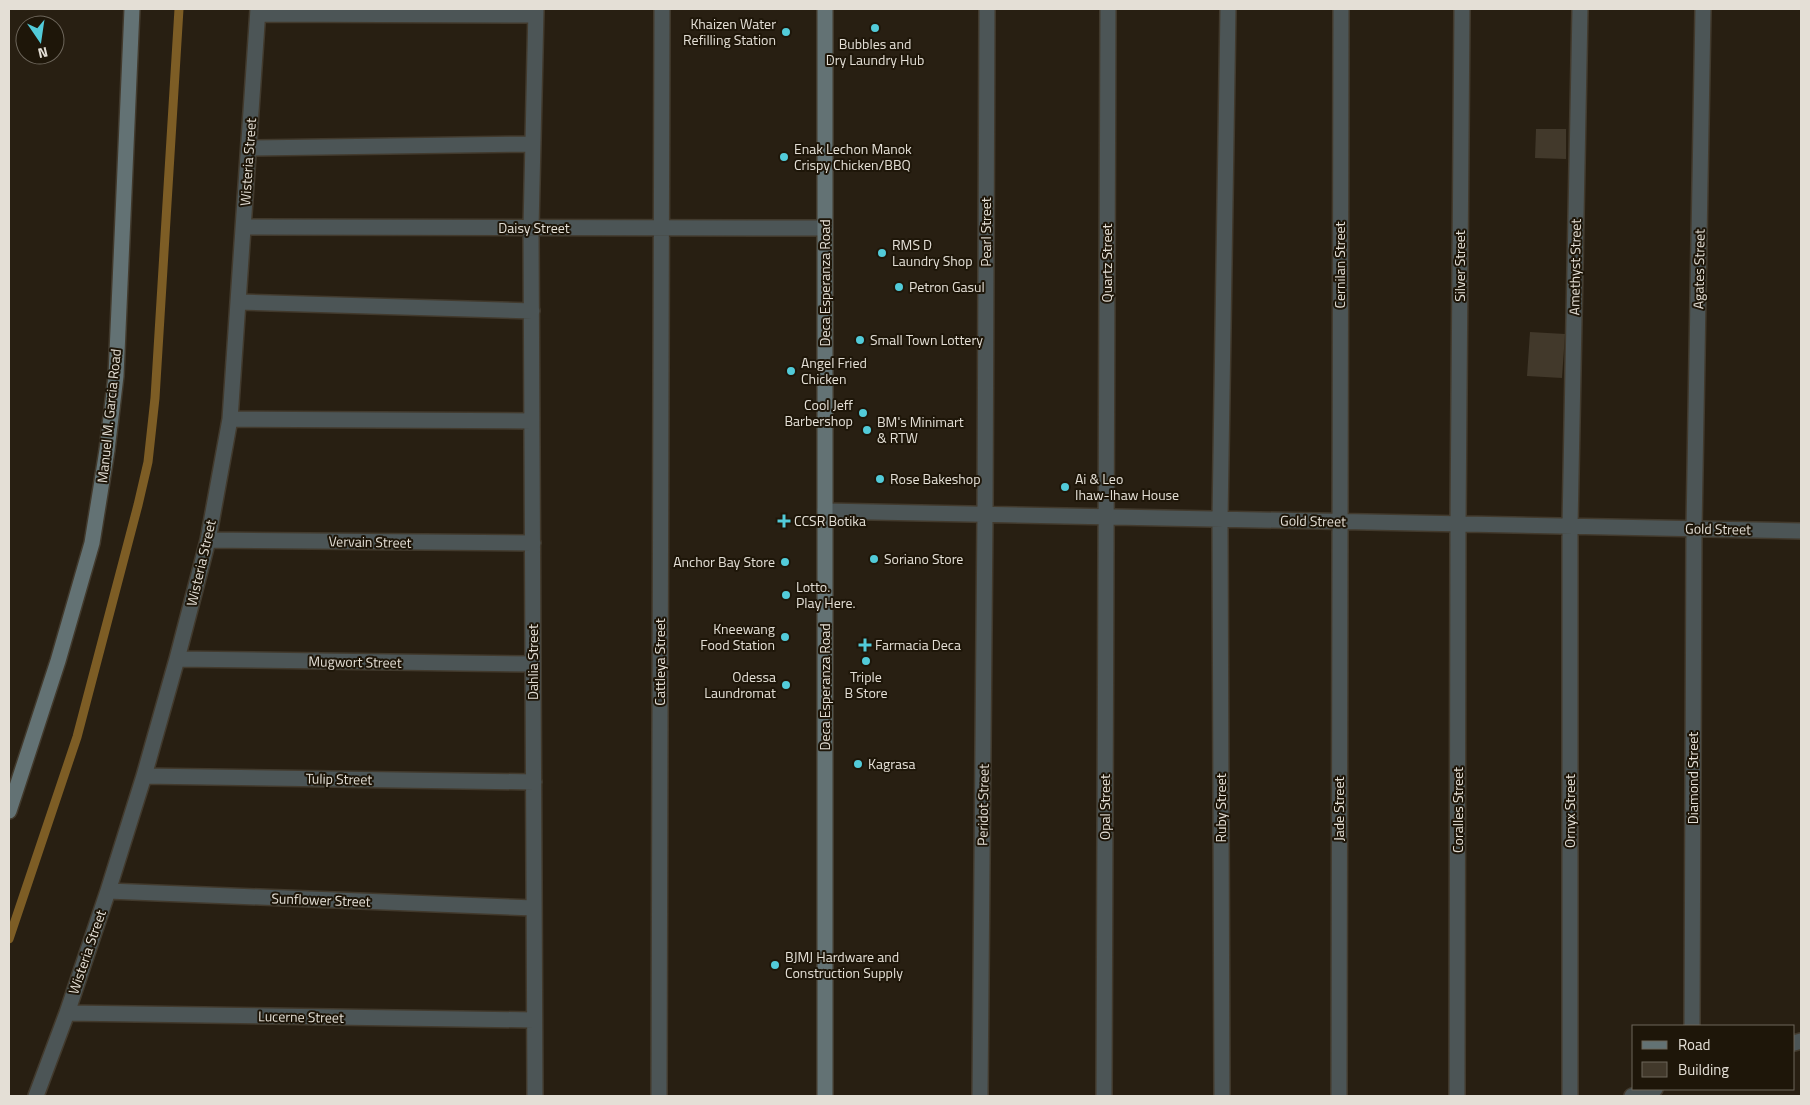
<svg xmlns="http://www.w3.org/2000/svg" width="1810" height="1105" viewBox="0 0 1810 1105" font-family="'Titillium Web',sans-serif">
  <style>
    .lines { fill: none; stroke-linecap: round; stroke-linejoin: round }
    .stream { stroke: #7d5d25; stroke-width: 9 }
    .building { fill: #42392b }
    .street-casing { stroke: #423a2d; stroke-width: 18 }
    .secondary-casing { stroke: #423a2d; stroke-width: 18 }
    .street { stroke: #4c5556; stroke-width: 15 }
    .secondary { stroke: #637274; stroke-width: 15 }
    .poi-dot { fill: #52cbd9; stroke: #1e1609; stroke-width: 2 }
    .labels { text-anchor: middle; stroke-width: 4; stroke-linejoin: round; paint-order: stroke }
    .poi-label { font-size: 14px; fill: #e4dfd6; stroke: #1e1609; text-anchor: start }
    .street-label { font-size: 14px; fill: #e4dfd6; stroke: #1e1609 }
  </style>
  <rect width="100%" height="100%" fill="#281f12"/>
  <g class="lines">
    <path class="stream" d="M9,939L77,737L138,505L148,462L155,398L179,9"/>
  </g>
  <path class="building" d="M1536,129H1566V159L1535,158Z
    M1530,332L1565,334L1562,378L1527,376Z"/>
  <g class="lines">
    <g class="street-casing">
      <path id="street" d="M258,14L535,15
        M249,148L533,144
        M244,227L825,228
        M239,302L532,311
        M230,419L532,421
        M825,511L1801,531
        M208,540L533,543
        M177,659L533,664
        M144,776L534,782
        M108,891L534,908
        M67,1013L534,1020
        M1692,1026L1694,529L1703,9
        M1794,1043L1801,1041
        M36,1096L67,1013L108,891L144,776L177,659L208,540L230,419L258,9
        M535,1096L531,228L536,9
        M659,1096L662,9
        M980,1096L985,515L987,9
        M1104,1096L1108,9
        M1222,1096L1220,520L1228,9
        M1339,1096L1341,9
        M1457,1096L1458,524L1462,9
        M1570,1096V526L1580,9
        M1632,1096L1655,1089"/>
    </g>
    <g class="secondary-casing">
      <path id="secondary" d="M825,9V1096
        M9,811L58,661L92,543L107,450L116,376L132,9"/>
    </g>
    <use href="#street" class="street"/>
    <use href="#secondary" class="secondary"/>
  </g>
  <g class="poi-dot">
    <circle cx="875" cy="28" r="5"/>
    <circle cx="786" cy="32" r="5"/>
    <circle cx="784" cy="157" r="5"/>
    <circle cx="882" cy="253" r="5"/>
    <circle cx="899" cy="287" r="5"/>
    <circle cx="860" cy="340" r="5"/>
    <circle cx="791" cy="371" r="5"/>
    <circle cx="863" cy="413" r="5"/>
    <circle cx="867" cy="430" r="5"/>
    <circle cx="880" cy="479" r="5"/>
    <circle cx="1065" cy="487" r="5"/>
    <path d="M781.5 513.5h5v5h5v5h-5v5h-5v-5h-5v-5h5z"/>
    <circle cx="874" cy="559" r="5"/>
    <circle cx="785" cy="562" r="5"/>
    <circle cx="786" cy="595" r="5"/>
    <circle cx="785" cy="637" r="5"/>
    <path d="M862.5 637.5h5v5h5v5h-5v5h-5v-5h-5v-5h5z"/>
    <circle cx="866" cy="661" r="5"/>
    <circle cx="786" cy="685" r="5"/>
    <circle cx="858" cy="764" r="5"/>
    <circle cx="775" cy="965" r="5"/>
  </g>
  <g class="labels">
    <g class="poi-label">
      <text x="776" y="29" text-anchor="end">Khaizen Water<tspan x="776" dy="16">Refilling Station</tspan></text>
      <text x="875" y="49" text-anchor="middle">Bubbles and<tspan x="875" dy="16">Dry Laundry Hub</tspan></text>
      <text x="794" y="154">Enak Lechon Manok<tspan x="794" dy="16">Crispy Chicken/BBQ</tspan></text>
      <text x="892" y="250">RMS D<tspan x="892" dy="16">Laundry Shop</tspan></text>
      <text x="909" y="292">Petron Gasul</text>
      <text x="870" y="345">Small Town Lottery</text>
      <text x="801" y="368">Angel Fried<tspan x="801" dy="16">Chicken</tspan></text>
      <text x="853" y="410" text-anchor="end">Cool Jeff<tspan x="853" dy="16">Barbershop</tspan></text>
      <text x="877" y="427">BM's Minimart<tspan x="877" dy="16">&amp; RTW</tspan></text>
      <text x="890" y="484">Rose Bakeshop</text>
      <text x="1075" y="484">Ai &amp; Leo<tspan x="1075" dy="16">Ihaw-Ihaw House</tspan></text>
      <text x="794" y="526">CCSR Botika</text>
      <text x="884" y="564">Soriano Store</text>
      <text x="775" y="567" text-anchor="end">Anchor Bay Store</text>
      <text x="796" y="592">Lotto.<tspan x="796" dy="16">Play Here.</tspan></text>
      <text x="775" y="634" text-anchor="end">Kneewang<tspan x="775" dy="16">Food Station</tspan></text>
      <text x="875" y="650">Farmacia Deca</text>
      <text x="776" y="682" text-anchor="end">Odessa<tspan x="776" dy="16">Laundromat</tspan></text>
      <text x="866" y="682" text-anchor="middle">Triple<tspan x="866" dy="16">B Store</tspan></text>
      <text x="868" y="769">Kagrasa</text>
      <text x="785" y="962">BJMJ Hardware and<tspan x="785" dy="16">Construction Supply</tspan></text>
    </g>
    <g class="street-label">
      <text transform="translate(248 162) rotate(-86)" y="5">Wisteria Street</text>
      <text x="534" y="233">Daisy Street</text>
      <text transform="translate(986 232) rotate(-90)" y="5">Pearl Street</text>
      <text transform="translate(1107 263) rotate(-90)" y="5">Quartz Street</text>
      <text transform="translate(1340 265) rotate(-90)" y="5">Cernilan Street</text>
      <text transform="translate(1460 266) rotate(-90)" y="5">Silver Street</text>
      <text transform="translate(1575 267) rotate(-89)" y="5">Amethyst Street</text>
      <text transform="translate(1699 269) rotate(-89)" y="5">Agates Street</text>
      <text transform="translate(825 283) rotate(-90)" y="5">Deca Esperanza Road</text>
      <text transform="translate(109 416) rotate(-84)" y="5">Manuel M. Garcia Road</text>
      <text transform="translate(1313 521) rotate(1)" y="5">Gold Street</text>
      <text transform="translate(1718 529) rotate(1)" y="5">Gold Street</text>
      <text transform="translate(370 542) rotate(1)" y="5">Vervain Street</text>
      <text transform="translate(201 563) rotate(-77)" y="5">Wisteria Street</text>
      <text transform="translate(355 662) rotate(1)" y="5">Mugwort Street</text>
      <text transform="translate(533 662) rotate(-90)" y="5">Dahlia Street</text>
      <text transform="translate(660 662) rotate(-90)" y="5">Cattleya Street</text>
      <text transform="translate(825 687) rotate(-90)" y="5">Deca Esperanza Road</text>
      <text transform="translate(1693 778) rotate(-90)" y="5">Diamond Street</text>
      <text transform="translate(339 779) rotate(1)" y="5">Tulip Street</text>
      <text transform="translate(983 805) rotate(-89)" y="5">Peridot Street</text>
      <text transform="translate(1105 807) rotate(-90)" y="5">Opal Street</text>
      <text transform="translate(1221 808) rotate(-90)" y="5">Ruby Street</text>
      <text transform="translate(1339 809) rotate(-90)" y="5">Jade Street</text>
      <text transform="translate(1458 810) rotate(-90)" y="5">Coralles Street</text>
      <text transform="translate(1570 811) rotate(-90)" y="5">Ornyx Street</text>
      <text transform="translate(321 900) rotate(2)" y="5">Sunflower Street</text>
      <text transform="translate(87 952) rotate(-71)" y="5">Wisteria Street</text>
      <text transform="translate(301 1017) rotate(1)" y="5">Lucerne Street</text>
    </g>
  </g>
  <rect width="1810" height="1105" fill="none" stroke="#e4dfd6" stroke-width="20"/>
  <rect x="1632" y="1025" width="162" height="65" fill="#1e1609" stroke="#6d665b"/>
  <rect x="1642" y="1041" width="25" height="8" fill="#637274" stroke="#6d665b"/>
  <text x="1678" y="1050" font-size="15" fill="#e4dfd6">Road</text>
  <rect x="1642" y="1062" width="25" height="15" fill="#42392b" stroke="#6d665b"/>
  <text x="1678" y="1075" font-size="15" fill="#e4dfd6">Building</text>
  <g transform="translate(40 40) rotate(167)"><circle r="24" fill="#1e1609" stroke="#6d665b"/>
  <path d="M0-4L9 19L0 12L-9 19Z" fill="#52cbd9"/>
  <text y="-8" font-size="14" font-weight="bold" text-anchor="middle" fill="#e4dfd6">N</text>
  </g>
</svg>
